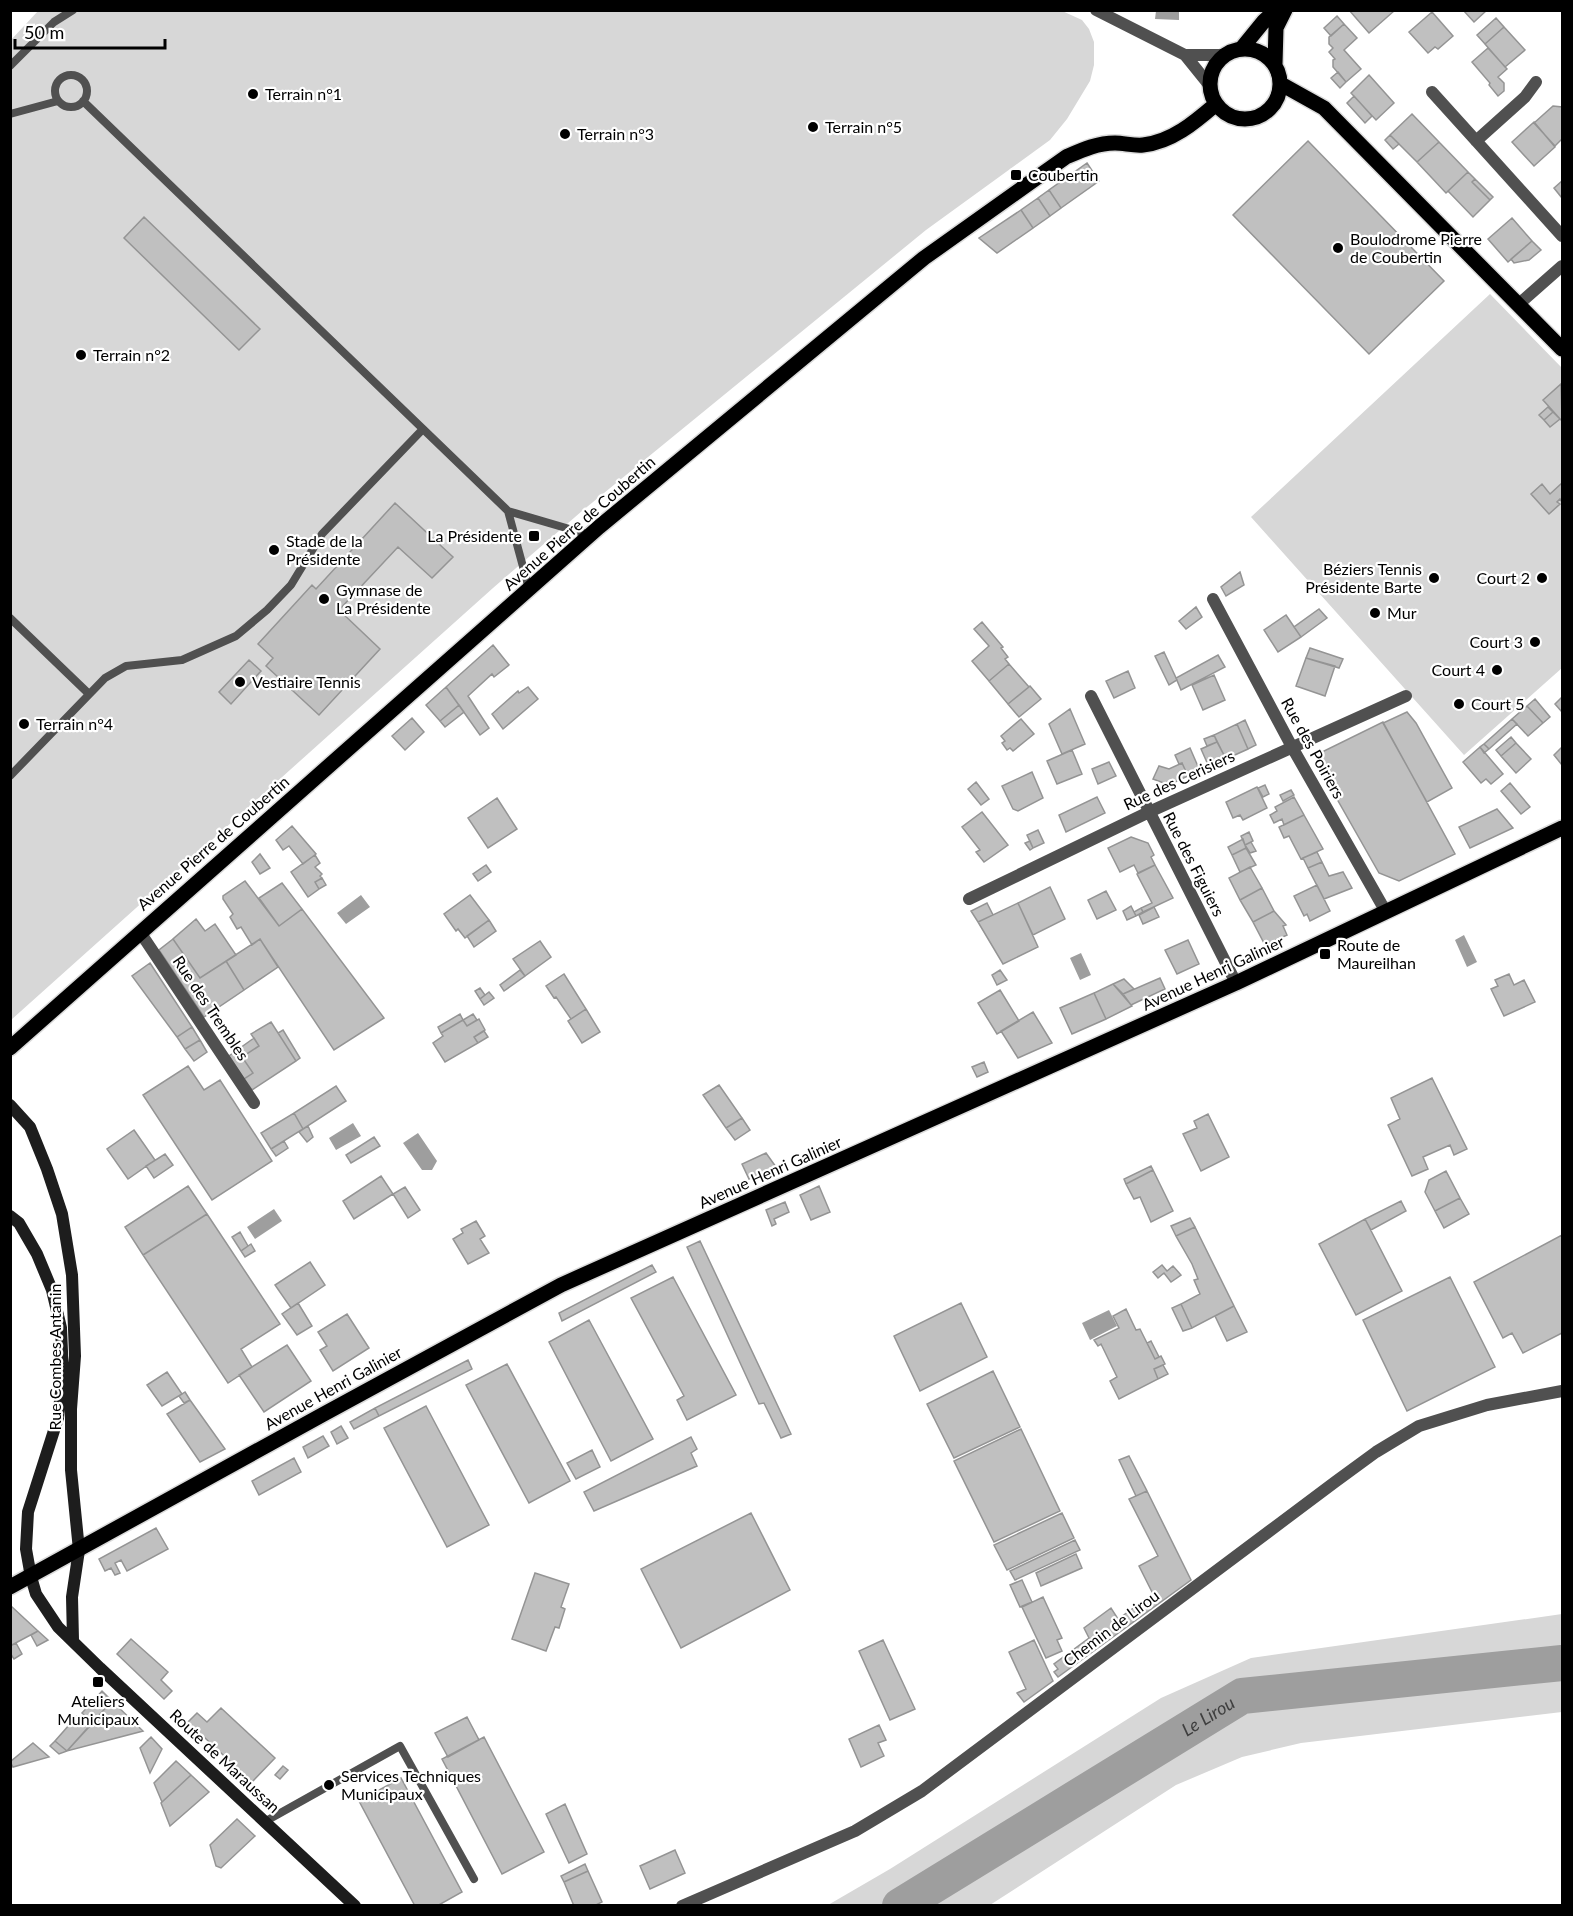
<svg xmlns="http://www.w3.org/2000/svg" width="1573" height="1916" viewBox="0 0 1573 1916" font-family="Lato,sans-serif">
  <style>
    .green { fill: #d7d7d7 }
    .water { fill: #9e9e9e }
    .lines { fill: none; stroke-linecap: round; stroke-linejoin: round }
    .river { stroke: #9e9e9e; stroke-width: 36 }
    .building { fill: #c0c0c0; stroke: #949494; stroke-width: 1.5 }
    .primary-casing { stroke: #dbdbdb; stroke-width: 18 }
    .lane { stroke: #505050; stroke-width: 8 }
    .street { stroke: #505050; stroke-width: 12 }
    .secondary { stroke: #1d1d1d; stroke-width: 12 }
    .primary { stroke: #000; stroke-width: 15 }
    .poi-dot { fill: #000; stroke: #fff; stroke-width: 2 }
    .labels { text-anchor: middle; stroke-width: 4.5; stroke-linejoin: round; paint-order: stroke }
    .poi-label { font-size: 16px; fill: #000; stroke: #fff; text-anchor: start }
    .street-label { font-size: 16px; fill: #000; stroke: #fff }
    .water-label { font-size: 18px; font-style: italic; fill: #3f3f3f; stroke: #fff }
  </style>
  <rect width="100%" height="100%" fill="#fff"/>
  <path class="green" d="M1060,10L1082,20L1089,29L1094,42V65L1090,81L1067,119L1050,140L926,230L582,511L493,588L11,1020L10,41L38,11Z
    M1490,294L1562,368V668L1464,755L1251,517Z
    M1562,1614V1712L1301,1743L1242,1757L1176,1785L990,1905H828L890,1869L1161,1698L1251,1658Z"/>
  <path class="water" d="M1156,11H1179V20L1155,19Z
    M361,895L370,907L346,924L337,913Z
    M1464,935L1477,962L1467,967L1455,940Z
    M1081,953L1091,975L1080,980L1070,958Z
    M353,1123L361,1136L336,1150L329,1138Z
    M418,1133L437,1161L432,1170H422L403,1143Z
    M274,1209L282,1221L255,1239L247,1227Z
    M1109,1310L1117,1326L1090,1340L1082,1323Z"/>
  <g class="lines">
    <path class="river" id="s1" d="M900,1906L1242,1696L1562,1663"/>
  </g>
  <path class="building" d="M1349,10H1394V11L1369,33Z
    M1463,10H1487L1474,22Z
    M1432,12L1453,36L1438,49L1435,47L1428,53L1409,32Z
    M1337,16L1344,24L1331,36L1324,28Z
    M1496,18L1504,27L1485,44L1477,35Z
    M1344,24L1357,38L1344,50L1361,69L1346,82L1333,67V60L1335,59L1329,52L1333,48L1329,44V37Z
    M1504,27L1525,50L1505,67L1485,44Z
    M1488,48L1507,69L1498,77L1504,83V91L1498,96L1489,85L1490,83L1472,62Z
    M1338,72L1346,82L1340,88L1331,78Z
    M1369,75L1394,103L1376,120L1351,93Z
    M1354,96L1372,116L1365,123L1347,103Z
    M1553,106L1562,107V139L1555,146L1534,123Z
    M1412,114L1439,142L1417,162L1390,135Z
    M1534,122L1555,147L1534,166L1512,142Z
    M1390,135L1399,144L1393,149L1385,140Z
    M1308,141L1444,281L1369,354L1233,215Z
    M1439,142L1468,172L1446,193L1417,162Z
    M1087,163L1099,181L1061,208L1049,190Z
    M1468,172L1475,179L1472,182L1490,200L1473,217L1448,191Z
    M1475,179L1493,197L1490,200L1472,182Z
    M1562,181V198L1554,188Z
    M1049,190L1061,208L1050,216L1038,198Z
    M1038,198L1050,216L1033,228L1021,210Z
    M1021,210L1033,228L997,253L979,238Z
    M144,217L260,329L239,350L124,238Z
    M1512,218L1532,241L1508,262L1488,239Z
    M1532,241L1541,250L1529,260L1514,263L1511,259Z
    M1561,384L1562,419L1561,420L1543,400Z
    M1548,407L1553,412L1544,420L1539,415Z
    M1553,412L1560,419L1550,427L1544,420Z
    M1562,483V502L1560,499L1557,502L1560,504L1549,514L1531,494L1542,484L1550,494Z
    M395,503L453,557L432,578L398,547L339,610L380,649L319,715L266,666L273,658L258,644L312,585L316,589Z
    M1240,572L1244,585L1226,596L1221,587Z
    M1196,607L1202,617L1186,629L1179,621Z
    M1319,609L1327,618L1301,637L1294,627Z
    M1286,615L1301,637L1278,652L1264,630Z
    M982,622L1003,647L1001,648L1008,657L1005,659L1009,664L989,681L972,661L989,646L974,629Z
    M493,645L509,665L494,677L492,674L468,696L489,728L480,735L446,687Z
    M1310,648L1343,659L1339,668L1306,658Z
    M1164,652L1177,680L1169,685L1155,656Z
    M1218,655L1225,667L1181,690L1176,678Z
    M1306,658L1335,666L1325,696L1296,686Z
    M249,660L261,671L231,704L219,692Z
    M1009,664L1029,687L1008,704L989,681Z
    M1128,671L1135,688L1114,698L1106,681Z
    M1214,675L1225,700L1203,710L1192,685Z
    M1030,686L1041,699L1019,717L1008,704Z
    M446,687L459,705L440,721L426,705Z
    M528,687L538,699L503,729L492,714L518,691L519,693Z
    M1562,697V712L1555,704Z
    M1535,699L1550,717L1543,723L1527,706Z
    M459,705L464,712L445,727L440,721Z
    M1527,706L1543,723L1528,736L1512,719Z
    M1070,709L1085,744L1062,754L1049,724Z
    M1407,712L1416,723L1452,788L1427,802L1383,723Z
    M412,718L424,732L405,750L392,736Z
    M1021,719L1034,734L1013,751L1010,748L1007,750L1002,743L1005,741L1001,736Z
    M1512,719L1517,724L1489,749L1484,744Z
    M1245,720L1256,745L1248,749L1237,724Z
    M1383,722L1455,854L1399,881L1379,873L1320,769L1322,752Z
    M1237,724L1248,749L1226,759L1214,735Z
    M1214,735L1217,742L1207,746L1204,739Z
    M1511,737L1516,743L1501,756L1496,750Z
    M1217,742L1226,759L1209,767L1201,749Z
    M1516,743L1531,759L1516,773L1501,756Z
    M1484,744L1489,749L1484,753L1480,747Z
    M1480,747L1503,774L1491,784L1486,779L1481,783L1463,762Z
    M1562,747V765L1554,755Z
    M1190,748L1200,771L1188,776L1182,763L1179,764L1175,755Z
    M1072,750L1082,774L1057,784L1047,761Z
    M1109,762L1116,776L1098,784L1092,769Z
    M1182,763L1188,776L1169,785L1153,779L1159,766L1169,769Z
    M1032,772L1043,798L1018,811L1013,809L1002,786Z
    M976,782L989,799L981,805L968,789Z
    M1510,783L1530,807L1521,814L1501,791Z
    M1265,785L1269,794L1263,797L1258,788Z
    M1257,787L1267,808L1243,820L1240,815L1233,818L1226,802Z
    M1291,790L1294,795L1283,801L1280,795Z
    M1097,797L1105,813L1066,832L1059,815Z
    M1294,797L1304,815L1284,825L1282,819L1274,823L1270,815L1277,811L1275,807Z
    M497,798L517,829L488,848L468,818Z
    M1497,809L1513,828L1470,848L1459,827Z
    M982,812L1008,845L984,862L976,852L980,850L962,827Z
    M1304,815L1323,849L1301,859L1289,836L1284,838L1279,827Z
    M292,826L316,854L303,864L289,846L283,850L276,840Z
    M1038,830L1044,843L1033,848L1027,835Z
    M1249,832L1253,841L1245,845L1241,836Z
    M1131,837L1148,843L1154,855L1151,857L1155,865L1138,873L1134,865L1120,872L1108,848Z
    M1243,839L1246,848L1232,855L1228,847Z
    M1030,841L1033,848L1030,850L1025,843Z
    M1251,842L1256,851L1250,853L1245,845Z
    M1246,848L1256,865L1240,872L1232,855Z
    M1317,852L1322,862L1308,868L1303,858Z
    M260,854L270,868L260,874L252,862Z
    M315,855L320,863L315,867L322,874L320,876L322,878L315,882L319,889L308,897L291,872Z
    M1322,862L1329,876L1343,872L1352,888L1324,899L1308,868Z
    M486,865L491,872L478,881L473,874Z
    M1155,865L1173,898L1143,912L1141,908L1152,903L1137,874Z
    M1250,867L1262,888L1240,900L1229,878Z
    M322,878L326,885L319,889L315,882Z
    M245,881L279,926L302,909L384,1018L334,1050L260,939L252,945L241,927L237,929L230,917L233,914L223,899V896Z
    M282,883L302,909L279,926L259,898Z
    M1317,885L1330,911L1310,921L1307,914L1304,916L1294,896Z
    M1050,887L1065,919L1033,935L1018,903Z
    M1262,888L1274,911L1253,922L1240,900Z
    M1106,891L1116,910L1097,919L1088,900Z
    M470,895L489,920L465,938L458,929L456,931L444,914Z
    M987,903L993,915L978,922L971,911Z
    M1018,903L1038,947L1003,964L978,922Z
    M1131,906L1136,916L1127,920L1123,911Z
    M1154,907L1159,917L1143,924L1139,915Z
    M1141,908L1143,912L1136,916L1134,912Z
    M1274,911L1286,925L1283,926L1287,935L1265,945L1253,922Z
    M196,919L205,931L215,924L236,955L200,978L173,939Z
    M489,920L496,931L474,947L467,936Z
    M173,939L200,978L226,961L244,990L204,1017L159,950Z
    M260,939L278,967L244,990L226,961Z
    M1188,940L1199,964L1177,974L1165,950Z
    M540,941L551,957L525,976L513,959Z
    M150,963L192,1027L177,1037L132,976Z
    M520,970L525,976L504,991L500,985Z
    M1000,970L1007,980L997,985L992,975Z
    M564,974L586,1009L571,1019L556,997L554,998L546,986Z
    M1509,974L1514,985L1524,980L1535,1002L1504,1016L1491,989L1498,986L1495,980Z
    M1160,978L1165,989L1131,1005L1123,994Z
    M1124,979L1134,989L1123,994L1113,984Z
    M1113,984L1132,1006L1106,1019L1094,993Z
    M480,988L485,995L480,999L475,991Z
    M1000,990L1019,1021L997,1034L978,1003Z
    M489,992L494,998L484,1005L480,999Z
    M1094,993L1106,1019L1072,1034L1060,1008Z
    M586,1009L600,1032L582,1043L568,1021Z
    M1033,1012L1052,1043L1018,1058L1001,1031Z
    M460,1014L463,1020L441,1033L438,1027Z
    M473,1014L477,1020L467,1026L463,1020Z
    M479,1019L485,1030L474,1037L478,1043L445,1062L433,1043L443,1036L441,1033L463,1020L467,1026Z
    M271,1022L296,1061L252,1090L244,1079L253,1073L242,1057L259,1046L251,1034Z
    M192,1027L200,1040L185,1049L177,1037Z
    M283,1030L300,1058L296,1061L278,1033Z
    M484,1031L488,1037L478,1043L474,1037Z
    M254,1038L259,1046L242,1057L253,1073L244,1079L229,1056Z
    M200,1040L207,1052L194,1061L185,1049Z
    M984,1062L988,1072L977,1077L972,1067Z
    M188,1066L204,1090L220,1080L272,1161L212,1200L143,1095Z
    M1432,1078L1467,1149L1454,1155L1450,1145L1423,1157L1428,1169L1412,1176L1388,1125L1400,1119L1391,1098Z
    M719,1085L742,1118L726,1128L703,1095Z
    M336,1086L346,1101L303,1129L294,1113Z
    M294,1113L303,1129L271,1149L261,1133Z
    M1208,1114L1229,1157L1201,1171L1183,1134L1197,1128L1194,1121Z
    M742,1118L750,1130L735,1140L726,1128Z
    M308,1126L313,1137L307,1142L299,1132Z
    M134,1130L155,1160L128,1179L107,1149Z
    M374,1137L380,1146L351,1163L346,1155Z
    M284,1141L288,1148L276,1156L271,1149Z
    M766,1153L776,1167L749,1179L742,1164Z
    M165,1154L173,1165L154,1178L146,1166Z
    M1151,1166L1153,1170L1126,1184L1124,1179Z
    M1153,1170L1173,1211L1151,1222L1140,1197L1134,1199L1126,1184Z
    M1446,1171L1460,1198L1435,1211L1425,1192L1429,1180Z
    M381,1176L393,1194L354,1219L343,1201Z
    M188,1186L207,1214L143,1255L125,1227Z
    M819,1186L830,1212L811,1220L800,1195Z
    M405,1187L420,1210L408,1218L393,1194Z
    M1460,1198L1469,1214L1444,1228L1435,1211Z
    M1401,1201L1406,1211L1371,1230L1365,1219Z
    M785,1202L789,1212L774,1219L776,1224L772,1226L766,1210Z
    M207,1214L280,1324L241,1349L252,1367L228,1383L143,1255Z
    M1190,1218L1195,1227L1176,1236L1171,1226Z
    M1365,1219L1402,1291L1356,1315L1319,1244Z
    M476,1221L485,1236L480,1239L489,1253L468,1264L453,1239L463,1233L461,1229Z
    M1195,1227L1234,1306L1192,1328L1181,1304L1200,1294L1194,1280L1198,1279L1192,1264L1176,1236Z
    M240,1232L248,1246L241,1251L232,1237Z
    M1562,1235V1333L1523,1353L1512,1333L1503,1338L1474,1282Z
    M700,1241L791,1434L781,1438L764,1403L759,1404L687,1247Z
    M251,1244L255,1251L245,1257L241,1251Z
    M310,1262L325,1285L291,1308L275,1285Z
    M652,1265L656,1272L562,1321L559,1313Z
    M1162,1265L1167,1271L1173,1266L1181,1275L1171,1282L1164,1273L1158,1278L1153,1272Z
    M673,1277L736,1395L687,1420L677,1400L684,1396L631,1298Z
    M1450,1277L1495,1367L1407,1411L1363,1320Z
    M298,1303L312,1326L297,1335L282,1314Z
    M961,1303L987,1357L920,1391L894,1336Z
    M1181,1304L1192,1328L1183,1331L1172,1308Z
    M1234,1306L1247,1332L1227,1341L1215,1316Z
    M1126,1309L1136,1330L1140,1329L1155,1359L1161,1356L1165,1364L1154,1369L1158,1379L1119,1399L1110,1381L1117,1377L1101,1344L1098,1346L1094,1340L1119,1328L1113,1316Z
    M347,1314L369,1348L333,1371L320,1350L327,1346L318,1332Z
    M589,1320L653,1439L611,1461L549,1342Z
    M1151,1341L1159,1357L1155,1359L1147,1343Z
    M287,1345L311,1381L264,1412L239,1375Z
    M468,1360L472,1369L379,1416L375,1408Z
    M507,1364L570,1481L529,1503L466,1385Z
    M1163,1365L1168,1374L1158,1379L1154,1369Z
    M993,1371L1020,1427L954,1458L927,1404Z
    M167,1372L182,1394L162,1406L147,1385Z
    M185,1392L190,1400L184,1403L179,1396Z
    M190,1400L225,1449L200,1462L167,1414Z
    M426,1406L489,1525L447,1547L384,1428Z
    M375,1408L379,1416L354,1429L350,1422Z
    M341,1426L348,1438L337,1444L331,1432Z
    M1021,1429L1060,1511L994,1542L954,1461Z
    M323,1436L329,1446L308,1458L303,1447Z
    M691,1437L697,1449L691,1453L697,1466L594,1511L584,1492Z
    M592,1450L600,1467L576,1479L567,1463Z
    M1129,1456L1147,1491L1136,1496L1119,1460Z
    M294,1458L301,1472L259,1495L252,1481Z
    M1147,1491L1191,1580L1058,1677L1054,1672L1058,1669L1054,1664L1089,1638L1084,1628L1111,1608L1118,1619L1153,1594L1139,1566L1158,1556L1129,1499Z
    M751,1513L790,1590L681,1648L641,1569Z
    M1062,1513L1074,1538L1007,1570L994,1545Z
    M156,1528L168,1549L127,1571L121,1560L115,1563L120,1573L115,1575L111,1568L105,1571L99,1559Z
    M1075,1540L1080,1550L1015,1580L1010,1571Z
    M1076,1554L1082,1568L1041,1586L1036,1573Z
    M535,1573L569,1584L561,1607L565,1609L559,1628L555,1627L546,1651L512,1639Z
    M1022,1580L1032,1602L1020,1607L1010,1585Z
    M1043,1597L1062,1638L1057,1640L1062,1651L1046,1658L1022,1607Z
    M11,1606L38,1631L10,1646V1606Z
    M38,1631L48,1640L37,1646L31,1635Z
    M131,1639L168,1672L161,1680L172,1691L164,1699L117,1654Z
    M883,1640L915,1709L890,1720L859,1651Z
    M1034,1640L1053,1681L1024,1702L1017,1693L1026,1689L1009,1652Z
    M16,1643L22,1654L14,1659L10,1653V1646Z
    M102,1691L112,1701L92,1723L82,1713Z
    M112,1701L143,1731L67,1751L92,1723Z
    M221,1708L275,1758L252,1782L188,1722L197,1713L207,1722Z
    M77,1716L89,1727L67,1751L55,1741Z
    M467,1717L479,1740L448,1757L435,1733Z
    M879,1725L886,1740L878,1743L884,1756L861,1767L849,1739Z
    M151,1737L162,1749L150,1773L140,1748Z
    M484,1737L544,1852L502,1874L442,1759Z
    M55,1741L67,1751L59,1754L50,1746Z
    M33,1743L49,1757L13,1767L10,1762Z
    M176,1761L191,1775L162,1802L154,1783Z
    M283,1766L288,1770L280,1779L275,1775Z
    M191,1775L209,1792L170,1826L161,1803Z
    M401,1778L462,1892L437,1906H415L359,1801Z
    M565,1804L587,1854L569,1863L546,1814Z
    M237,1819L255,1836L221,1868L216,1866L210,1845Z
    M675,1850L685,1873L650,1889L640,1866Z
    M585,1864L588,1871L564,1882L561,1876Z
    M588,1871L602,1902L594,1906H574L564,1882Z"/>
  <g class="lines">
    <g class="primary-casing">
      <path id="primary" d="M1242,48L1264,21L1276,10
        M1210 84a35 35 0 1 1 70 0a35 35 0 1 1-70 0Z
        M1275,64L1276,28L1285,10
        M1281,84L1324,108L1562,349
        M10,1048L599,527L924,258L1066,157C1082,150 1097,143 1115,143C1124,143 1134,146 1143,145C1172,142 1195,122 1216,104
        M10,1587L322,1415L561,1285L1236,983L1562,828"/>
    </g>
    <path class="lane" d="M10,66L54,22L73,10
      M55 91a16 16 0 1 1 32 0a16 16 0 1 1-32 0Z
      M83,101L508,511
      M10,114L58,101
      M529,589L508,511L590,535
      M10,618L89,694
      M10,776L105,678L126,666L182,660L236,636L267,610L291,585L322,534L423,429
      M266,1821L400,1746L474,1879"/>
    <path class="street" d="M1096,10L1185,55H1225
      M1185,55L1210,86
      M1432,92L1562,236
      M1476,141L1525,97L1536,82
      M1519,304L1562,266
      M1213,599L1292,747L1386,912
      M1091,696L1236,983
      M969,899L1149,812L1406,696
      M140,932L254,1103
      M682,1906L855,1831L922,1791L1335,1482L1376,1452L1419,1426L1487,1405L1562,1391"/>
    <path class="secondary" d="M10,1105L30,1127L47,1169L62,1214L72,1275L75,1356L71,1409V1470L79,1550L72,1597L73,1640
      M10,1216L19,1223L37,1254L52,1290L61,1328L63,1375L58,1418L28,1512L26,1549L31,1577L36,1594L58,1627L100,1668L355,1906"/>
    <use href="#primary" class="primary"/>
  </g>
  <g class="poi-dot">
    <circle cx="253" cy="94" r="6"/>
    <circle cx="813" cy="127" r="6"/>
    <circle cx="565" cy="134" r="6"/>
    <rect x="1010" y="169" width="12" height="12" rx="3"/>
    <circle cx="1338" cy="248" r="6"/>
    <circle cx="81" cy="355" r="6"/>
    <rect x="528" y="530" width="12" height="12" rx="3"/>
    <circle cx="274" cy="550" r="6"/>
    <circle cx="1434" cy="578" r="6"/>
    <circle cx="1542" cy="578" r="6"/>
    <circle cx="324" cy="599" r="6"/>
    <circle cx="1375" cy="613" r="6"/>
    <circle cx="1535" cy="642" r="6"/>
    <circle cx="1497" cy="670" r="6"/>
    <circle cx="240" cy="682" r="6"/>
    <circle cx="1459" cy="704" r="6"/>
    <circle cx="24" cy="724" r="6"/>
    <rect x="1319" y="948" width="12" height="12" rx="3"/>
    <rect x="92" y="1676" width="12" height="12" rx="3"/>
    <circle cx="329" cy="1785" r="6"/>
  </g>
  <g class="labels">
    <g class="poi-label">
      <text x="265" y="100">Terrain n°1</text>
      <text x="825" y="133">Terrain n°5</text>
      <text x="577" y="140">Terrain n°3</text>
      <text x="1028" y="181">Coubertin</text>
      <text x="1350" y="245">Boulodrome Pierre<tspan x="1350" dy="18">de Coubertin</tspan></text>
      <text x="93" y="361">Terrain n°2</text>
      <text x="522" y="542" text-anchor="end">La Présidente</text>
      <text x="286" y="547">Stade de la<tspan x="286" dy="18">Présidente</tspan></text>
      <text x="1422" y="575" text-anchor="end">Béziers Tennis<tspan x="1422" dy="18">Présidente Barte</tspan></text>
      <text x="1530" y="584" text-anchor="end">Court 2</text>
      <text x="336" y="596">Gymnase de<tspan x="336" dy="18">La Présidente</tspan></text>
      <text x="1387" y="619">Mur</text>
      <text x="1523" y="648" text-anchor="end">Court 3</text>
      <text x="1485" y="676" text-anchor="end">Court 4</text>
      <text x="252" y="688">Vestiaire Tennis</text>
      <text x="1471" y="710">Court 5</text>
      <text x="36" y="730">Terrain n°4</text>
      <text x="1337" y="951">Route de<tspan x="1337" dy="18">Maureilhan</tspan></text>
      <text x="98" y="1707" text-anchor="middle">Ateliers<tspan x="98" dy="18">Municipaux</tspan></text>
      <text x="341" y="1782">Services Techniques<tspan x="341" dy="18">Municipaux</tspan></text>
    </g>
    <g class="street-label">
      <text transform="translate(579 523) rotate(-41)" y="6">Avenue Pierre de Coubertin</text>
      <text transform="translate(1313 748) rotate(61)" y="6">Rue des Poiriers</text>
      <text transform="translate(1179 780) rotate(-25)" y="6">Rue des Cerisiers</text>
      <text transform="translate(213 843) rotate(-41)" y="6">Avenue Pierre de Coubertin</text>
      <text transform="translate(1194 864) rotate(63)" y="6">Rue des Figuiers</text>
      <text transform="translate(1213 973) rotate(-25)" y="6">Avenue Henri Galinier</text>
      <text transform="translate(211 1008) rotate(56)" y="6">Rue des Trembles</text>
      <text transform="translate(770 1172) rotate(-24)" y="6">Avenue Henri Galinier</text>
      <text transform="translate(55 1357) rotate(-90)" y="6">Rue Combes Antanin</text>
      <text transform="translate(333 1388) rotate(-29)" y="6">Avenue Henri Galinier</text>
      <text transform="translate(1111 1628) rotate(-37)" y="6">Chemin de Lirou</text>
      <text transform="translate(225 1761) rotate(43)" y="6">Route de Maraussan</text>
    </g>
    <g class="water-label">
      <text dy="6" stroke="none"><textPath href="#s1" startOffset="362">Le Lirou</textPath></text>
    </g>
  </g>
  <rect width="1573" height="1916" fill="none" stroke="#000000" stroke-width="24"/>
  <path d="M15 39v9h150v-9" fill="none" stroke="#000000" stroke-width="3"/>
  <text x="24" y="39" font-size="18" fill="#000000" stroke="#ffffff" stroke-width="4.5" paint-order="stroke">50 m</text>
</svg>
